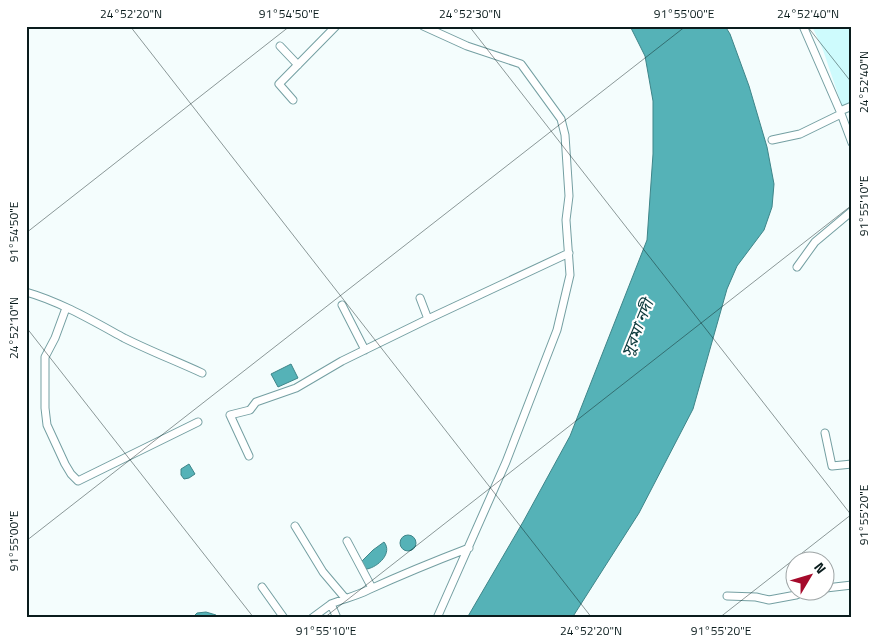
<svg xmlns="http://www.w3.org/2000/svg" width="878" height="644" viewBox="0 0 878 644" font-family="'Titillium Web','Noto Sans Bengali',sans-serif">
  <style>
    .built { fill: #cefbfd }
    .water { fill: #55b2b7; stroke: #3e8589 }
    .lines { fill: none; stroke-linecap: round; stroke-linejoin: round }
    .minor-casing { stroke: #749fa2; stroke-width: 9 }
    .minor { stroke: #fff; stroke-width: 7 }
    .ticks { fill: none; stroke: #0a1c1d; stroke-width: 1; stroke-opacity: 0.45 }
    .labels { text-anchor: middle; stroke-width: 4; stroke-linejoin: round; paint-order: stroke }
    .water-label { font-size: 16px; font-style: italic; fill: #0a383a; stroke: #fff }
    .neatline { fill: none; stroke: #0a1c1d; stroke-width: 2 }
    .ticks-label { font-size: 12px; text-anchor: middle; fill: #0a1c1d }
  </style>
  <rect width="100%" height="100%" fill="#f4fdfd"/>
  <path class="built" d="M812,26H852V101L842,106L823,50Z"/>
  <path class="water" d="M630,26H725L730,34L749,86L767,147L774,184L772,207L764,230L737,266L727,289L693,409L639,513L572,618H467L523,522L570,436L647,240L653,154V101L645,56Z
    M291,364L298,378L278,387L271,374Z
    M189,464L195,474L189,478L184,479L181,475V469Z
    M400 543a8 8 0 1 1 16 0a8 8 0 1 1-16 0Z
    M384,542C393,553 378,567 367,569L363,565L362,561L373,550Z
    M206,612L216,615L218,618H192L197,613Z"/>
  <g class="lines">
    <g class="minor-casing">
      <path id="minor" d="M423,26L467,46L521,64L561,119L565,135L569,196L566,220L570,275L557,330L506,462L437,618
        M803,26L840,111L852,143
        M280,46L298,65
        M293,100L279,84L336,26
        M840,111L852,106
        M772,140L800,134L841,114
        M797,267L815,242L852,211
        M26,292C61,302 93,321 124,338C150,351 176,361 202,373
        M420,298L428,319
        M342,305L365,350
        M66,308L55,338L45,357V408L47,425L65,464L71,474L78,481L198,422
        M825,433L832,466L852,464
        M249,456L230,415L250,410L256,402L296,388L342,361L428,319L569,253
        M295,526L323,572L345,598
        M347,541L372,588
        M262,587L284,618
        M826,588L852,585
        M727,596L756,597L769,600L796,595L803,592
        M312,618L331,604
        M337,618L331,604C343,599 356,596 368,590C401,575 435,561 469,548"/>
    </g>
    <use href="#minor" class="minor"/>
  </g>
  <path class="ticks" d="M130,26L592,618M469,26L852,516M807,26L852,83M26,233L290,26M26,327L254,618M26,541L686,26M324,618L852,205M719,618L852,514"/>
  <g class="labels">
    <g class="water-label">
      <text transform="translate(637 328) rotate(-68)" y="6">সুরমা নদী</text>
    </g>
  </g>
  <rect width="878" height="644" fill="none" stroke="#ffffff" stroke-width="55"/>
  <g transform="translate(810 576) rotate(52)"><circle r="24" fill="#ffffff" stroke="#9da4a5"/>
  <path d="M0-4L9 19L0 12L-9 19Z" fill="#a50a2b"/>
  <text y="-8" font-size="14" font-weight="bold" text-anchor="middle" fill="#0a1c1d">N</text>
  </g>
  <rect x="28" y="28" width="822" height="588" class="neatline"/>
  <g class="ticks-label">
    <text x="131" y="18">24°52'20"N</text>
    <text x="289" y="18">91°54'50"E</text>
    <text x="470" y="18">24°52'30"N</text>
    <text x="684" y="18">91°55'00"E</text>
    <text x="808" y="18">24°52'40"N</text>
    <text transform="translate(864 82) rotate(-90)" y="4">24°52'40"N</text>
    <text transform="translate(864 206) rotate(-90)" y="4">91°55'10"E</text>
    <text transform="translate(14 232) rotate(-90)" y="4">91°54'50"E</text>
    <text transform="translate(14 328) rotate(-90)" y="4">24°52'10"N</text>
    <text transform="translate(864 515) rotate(-90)" y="4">91°55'20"E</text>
    <text transform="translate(14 541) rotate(-90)" y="4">91°55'00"E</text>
    <text x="326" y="635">91°55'10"E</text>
    <text x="591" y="635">24°52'20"N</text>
    <text x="721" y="635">91°55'20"E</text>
  </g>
</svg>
